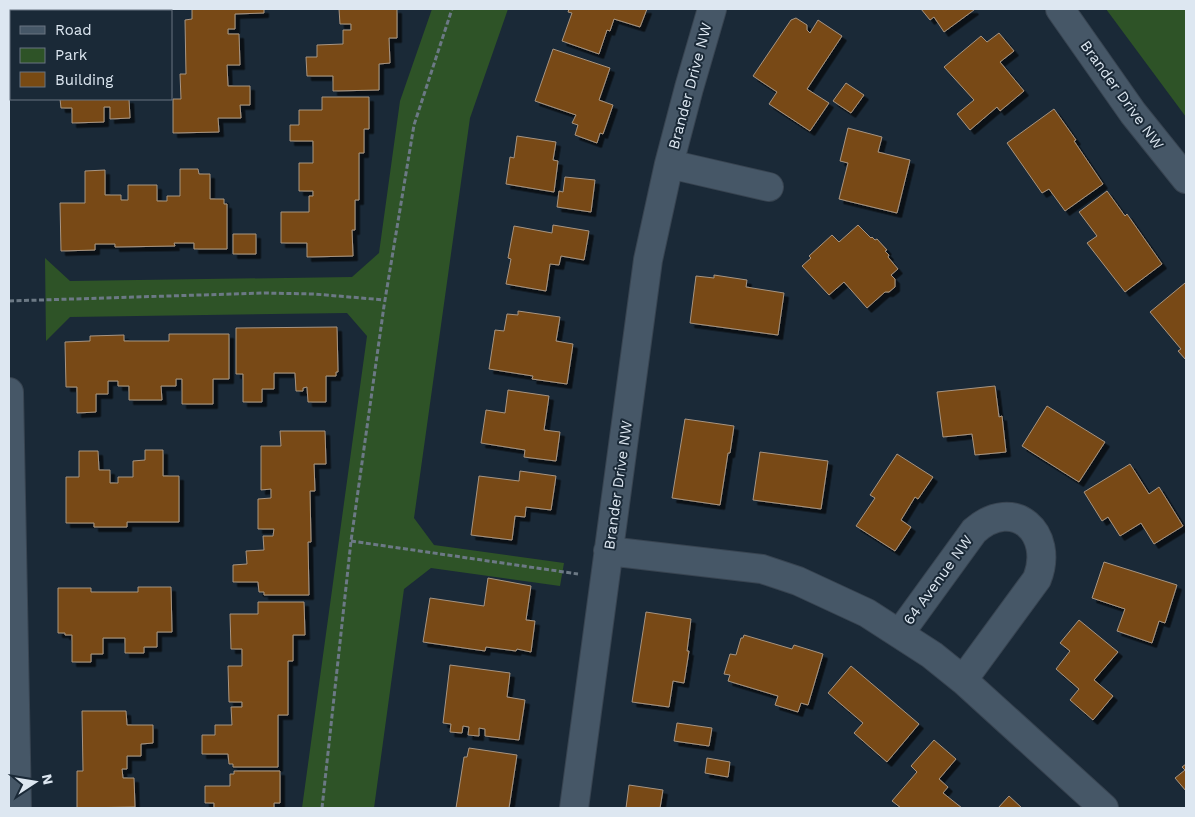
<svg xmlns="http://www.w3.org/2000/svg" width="1195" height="817" viewBox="0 0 1195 817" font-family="'Work Sans',sans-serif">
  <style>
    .green { fill: #2e5327 }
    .building { fill: #784a13; stroke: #a79482; filter: url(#shadow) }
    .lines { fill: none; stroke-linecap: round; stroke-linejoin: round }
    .street-casing { stroke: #384451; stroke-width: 30 }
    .path { stroke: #6c7985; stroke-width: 3; stroke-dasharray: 5 2.5; stroke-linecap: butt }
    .street { stroke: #465767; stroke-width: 28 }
    .labels { text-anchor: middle; stroke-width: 4; stroke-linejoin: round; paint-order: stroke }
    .street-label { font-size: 15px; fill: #dde7f1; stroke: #1a2937 }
  </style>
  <defs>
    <filter id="shadow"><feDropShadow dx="4.5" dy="4.5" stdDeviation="0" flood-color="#0009"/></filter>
  </defs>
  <rect width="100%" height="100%" fill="#1a2937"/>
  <path class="green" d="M432,9H508L470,118L414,518L434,545L564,563L560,586L431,568L404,589L374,808H302L367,336L347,313L70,317L46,341L45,258L70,281L352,277L379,253L400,101Z
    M1106,9H1186V117Z"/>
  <path class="building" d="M192,9H264V13L235,14V29H228V34H239L240,65H227L228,86H250V105H240L241,118H218L219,132L173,133V99H181L180,74H186L185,20L192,19Z
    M339,9H397V38H389L390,63L379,64V90L333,91V76H307L306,57H317V45L343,44V30H351V24H340Z
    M569,9H647L640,27L614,19L610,31L607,30L599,54L562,41L572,13L568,12Z
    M921,9H973L974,10L944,32L934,17L930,20Z
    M796,18L807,25V30L810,33L818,20L842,36L807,89L829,103L810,131L769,104L777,92L753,76L791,20Z
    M999,33L1014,51L1000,62L1024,91L1000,111L997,107L970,130L957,114L974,100L944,67L981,36L987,42Z
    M553,49L610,68L599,100L613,105L603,134L600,133L597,143L575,135L578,125L572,123L576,115L535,101Z
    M846,83L864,95L851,113L833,101Z
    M322,97H369V129H364V153H359V200H355V230H352L353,256L307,257V243H281V212H309V196H313V191H299V163H313V141H290V125H299V110H322Z
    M60,99H129L130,118L110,119V107H104V122L72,123V108H61Z
    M1054,109L1076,140L1074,141L1103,184L1065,211L1049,189L1042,193L1007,143Z
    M848,128L882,137L878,152L910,160L897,213L839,199L848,163L840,161Z
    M517,136L556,142L553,160L558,161L554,192L506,184L510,157L514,158Z
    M180,169H198L199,174H210V199H224V204H227V249H194V243H174L175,246L115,247V244H95V250L61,251L60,203H85V171L105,170V195H121V200H128V185H157V201H167V196H180Z
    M565,177L595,180L591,212L557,207L559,191L563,192Z
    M1107,191L1125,216L1127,214L1162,264L1125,292L1087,243L1097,236L1079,212Z
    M553,225L589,231L584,260L561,256L559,265L550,264L546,291L506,284L511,259L508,258L514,226L552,233Z
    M858,225L871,238L872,237L875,240L877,239L887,250L885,251L889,255L888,257L898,269L891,275L895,279V287L889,292H885L867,308L844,282L829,295L802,266L811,258L809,256L832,235L839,242Z
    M233,234H256V254H233Z
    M714,275L747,280L746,287L784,293L778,335L690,323L696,276L714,278Z
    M1185,283L1186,285V360L1178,351L1181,349L1150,312Z
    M518,311L560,317L556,341L573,344L567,384L532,379L533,376L489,369L495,330L504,331L507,314L518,315Z
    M337,327L338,372H336V376H326V402H308L307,387L303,388V391H296L295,373H274V389H262V402H243V374H236V328Z
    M169,334H229V379H213V404H182V379H176V386H161L162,400H129V386H118V381H108V394H96V412L77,413V387H66L65,342L90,341V336L124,335V341H169Z
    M995,386L999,417L1002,416L1006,452L975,455L972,434L943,437L937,392Z
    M508,390L549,396L544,430L560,432L556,461L524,457L525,450L481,443L486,410L505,413Z
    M1047,406L1105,442L1079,482L1022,446Z
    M685,419L734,426L730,453H728L720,505L672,498Z
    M280,431H325L326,464H314L315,491H310L311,542H308L309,595H264V592H259L258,582H233V565L247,564L246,551L264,550L263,536H273L274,529H258V499L271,498V489L261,490V446H281Z
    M145,450H163V476H179V522H127V527H94V523H66V477H79V451H98L99,470H110V483H118V477H133V461L145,460Z
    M760,452L828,461L821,509L753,500Z
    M897,454L933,477L918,499L915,497L901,520L911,527L895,551L856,526L875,498L870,495Z
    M1130,464L1149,494L1159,487L1183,526L1154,544L1141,523L1120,536L1108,517L1102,521L1084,492Z
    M520,471L556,476L551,510L526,507L525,517L515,516L512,540L471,535L479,476L519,481Z
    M1104,562L1177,585L1165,623L1159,621L1152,643L1117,631L1125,609L1092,598Z
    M488,578L531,586L526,620L535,621L531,652L517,649L516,651L486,647L485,651L423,642L430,598L484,606Z
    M138,587H171L172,632H157V647H144V653H125V638H103V654H91V662H72V635H65V633H58V588H91V592H138Z
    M258,602H304L305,635H293V661H288V715H278V767H233V764H229L228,754H202V735H215V725H232L231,707H242V702H229L228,666H242V649H231L230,614H258Z
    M646,612L691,619L687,651H689L684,683L673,681L669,707L632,702Z
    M1079,620L1118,652L1094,680L1113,696L1093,720L1070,700L1079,689L1056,669L1070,651L1060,643Z
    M744,635L792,649L794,645L823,654L808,705L801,703L798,712L775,705L778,696L728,681L730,675L724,674L730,654L736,655L741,638H743Z
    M450,665L510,673L507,697L525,700L519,740L485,736V729L479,728V736L468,735L469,727L463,726L462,733L450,732L451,724L443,723Z
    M851,666L919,724L887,762L854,733L863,723L828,693Z
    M82,711H126L127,725H153V743L141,744V756H127V769H122L123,778H134L135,807L77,808V771H83Z
    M677,723L712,728L709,746L674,741Z
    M934,740L956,759L939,779L948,787L943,793L962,808H901L892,801L917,772L911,766Z
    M469,748L517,755L509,808H456L464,757H467Z
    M707,758L730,762L728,777L705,773Z
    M1186,764V791L1175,778L1185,770L1182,767Z
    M234,771H280V803H274V808H214V803H205V786H230V774H234Z
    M629,785L663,790L660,808H626Z
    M1009,796L1022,808H998Z"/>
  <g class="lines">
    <g class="street-casing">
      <path id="street" d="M1060,9L1133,113L1186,179
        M669,164L769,187
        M9,392L17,808
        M608,551L762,569L798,581L867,613L932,655L963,680L1104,808
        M900,633L974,531C1014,495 1055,533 1037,579L963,680
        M574,808L648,260L669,164L689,88L712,9"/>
    </g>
    <path class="path" d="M9,301L264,293L314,294L385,300
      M351,541L578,574
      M322,808L351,541L384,306L414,125L452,9"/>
    <use href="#street" class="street"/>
  </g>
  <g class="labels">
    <g class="street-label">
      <text transform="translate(690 86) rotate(-75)" y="5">Brander Drive NW</text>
      <text transform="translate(1122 95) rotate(54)" y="5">Brander Drive NW</text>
      <text transform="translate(618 485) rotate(-82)" y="5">Brander Drive NW</text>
      <text transform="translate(938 580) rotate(-54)" y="5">64 Avenue NW</text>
    </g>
  </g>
  <rect width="1195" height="817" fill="none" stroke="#dde7f1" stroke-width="20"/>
  <rect x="10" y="10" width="162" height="90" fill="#1a2937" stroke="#687581"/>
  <rect x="20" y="26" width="25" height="8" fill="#465767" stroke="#687581"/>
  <text x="55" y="35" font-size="15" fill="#dde7f1">Road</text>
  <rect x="20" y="48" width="25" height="15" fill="#2e5327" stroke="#687581"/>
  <text x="55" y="60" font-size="15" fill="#dde7f1">Park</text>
  <rect x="20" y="72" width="25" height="15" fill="#784a13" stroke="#687581"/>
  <text x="55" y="85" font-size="15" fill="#dde7f1">Building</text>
  <g transform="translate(35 782) rotate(78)" stroke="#1a2937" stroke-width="4" paint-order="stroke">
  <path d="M0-4L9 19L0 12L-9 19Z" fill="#dde7f1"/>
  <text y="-8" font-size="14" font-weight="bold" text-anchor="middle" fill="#dde7f1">N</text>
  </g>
</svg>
